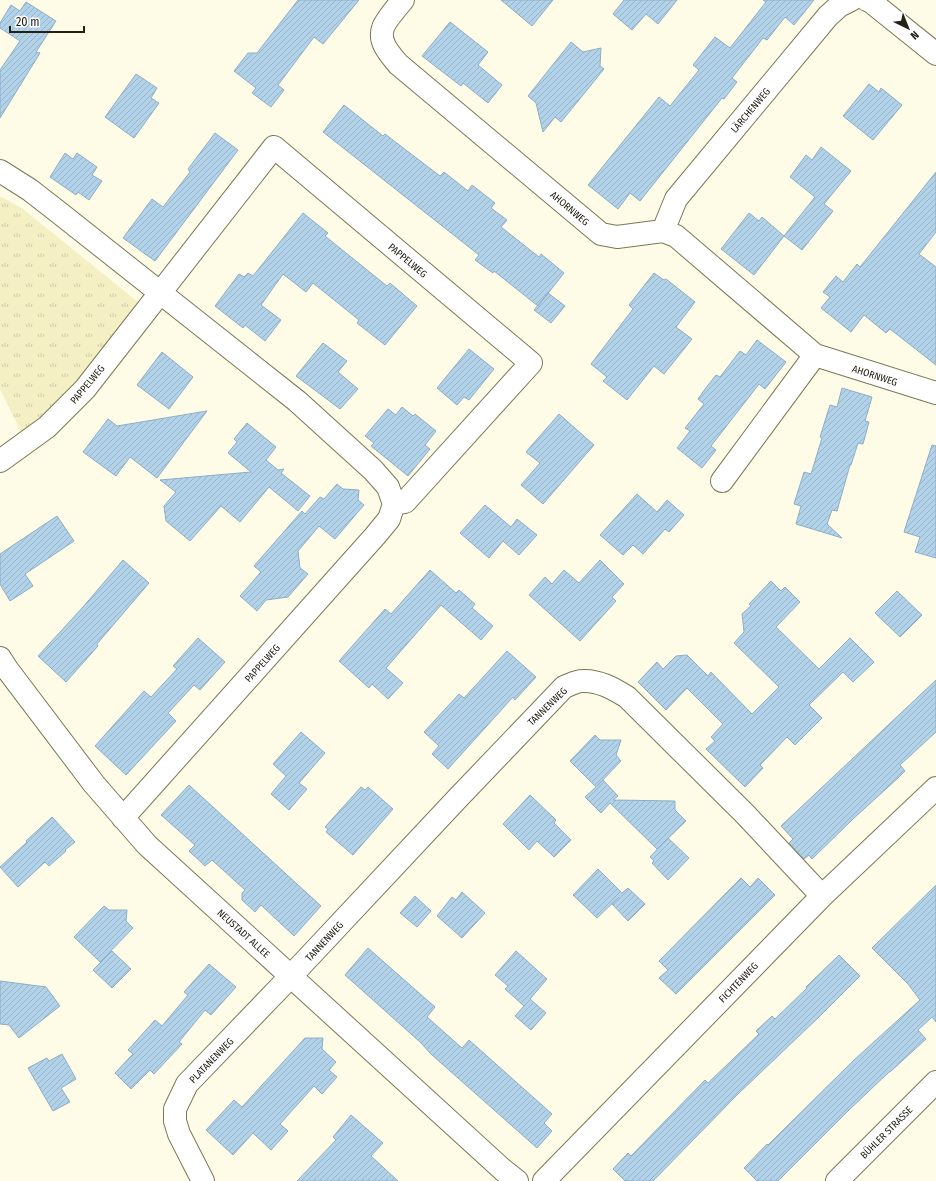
<svg xmlns="http://www.w3.org/2000/svg" width="936" height="1181" viewBox="0 0 936 1181" font-family="'Fira Sans Condensed',sans-serif">
  <style>
    .grass { fill: url(#grass-tufts) }
    .building { fill: url(#building-hatch); stroke: #8eaec5 }
    .lines { fill: none; stroke-linecap: round; stroke-linejoin: round }
    .minor-casing { stroke: #7b7756; stroke-width: 24 }
    .minor { stroke: #fff; stroke-width: 22 }
    .labels { text-anchor: middle; stroke-width: 3.5; stroke-linejoin: round; paint-order: stroke }
    .street-label { font-size: 10px; fill: #232114; stroke: #fff }
  </style>
  <defs>
    <pattern id="grass-tufts" width="24" height="20" patternUnits="userSpaceOnUse"><rect width="24" height="20" fill="#f4f0c4"/><path d="M3 7l-1-3M5 7V3M7 7l1-3M15 17l-1-3M17 17v-4M19 17l1-3" fill="none" stroke="#d1cea8"/></pattern>
    <pattern id="building-hatch" width="6" height="6" patternUnits="userSpaceOnUse"><rect width="6" height="6" fill="#b1d2e9"/><path d="M-1 1l2-2M0 6l6-6M5 7l2-2" fill="none" stroke="#98b4c7"/></pattern>
  </defs>
  <rect width="100%" height="100%" fill="#fefce6"/>
  <path class="grass" d="M0,196L23,209L138,302L109,346L55,409L23,436L0,389Z"/>
  <path class="building" d="M298,0H359L323,44L314,37L278,85L284,90L271,107L252,93L256,88L234,71L248,53H257Z
    M501,0H553L532,26Z
    M624,0H677L658,24L646,14L632,30L613,14Z
    M763,0H814L794,25L785,17L767,40L763,38L732,78L737,82L724,99L722,98L640,201L630,193L618,209L588,185L659,97L670,106L699,70L693,65L715,37L730,48L766,2Z
    M26,2L56,21L36,52L40,53L0,118V70L20,41L0,28V23L11,5L20,11Z
    M450,22L488,52L478,65L502,85L488,103L463,83L461,86L422,56Z
    M571,42L583,52L601,48L600,66L604,69L561,122L555,117L543,132L536,103L528,96Z
    M136,74L157,88L151,98L159,103L134,138L105,117Z
    M869,84L879,92L881,88L902,105L873,140L843,116Z
    M344,105L383,136L385,134L440,176L444,172L468,191L472,185L495,203L491,208L507,220L501,227L539,257L541,254L564,273L538,306L494,271L493,273L475,260L479,255L323,132Z
    M215,133L238,150L155,261L123,238L152,199L163,207L190,172L188,169Z
    M821,147L851,171L824,204L833,211L802,250L784,236L754,275L721,249L749,213L759,221L762,217L784,236L815,197L790,177L806,155L812,160Z
    M65,153L73,159L77,153L97,167L92,175L102,181L89,200L78,192L76,195L50,177Z
    M936,172V232L919,254L936,267V365L890,329L886,333L864,315L851,332L821,308L830,297L823,292L836,276L843,282L857,264L860,267Z
    M303,213L328,233L325,236L387,286L390,283L417,306L385,345L357,323L359,320L313,283L306,292L283,274L261,305L281,320L265,341L245,325L243,328L215,306L239,274L244,277L248,273L253,276Z
    M654,273L664,280L666,279L695,302L676,327L692,339L664,374L654,366L627,400L603,381L607,377L591,364L633,309L629,305Z
    M548,293L565,306L551,323L534,310Z
    M757,340L786,362L765,389L759,384L711,446L716,450L702,468L677,448L690,431L685,428L704,404L698,399L705,389L716,375L720,377L740,351L746,355Z
    M323,343L347,361L338,372L358,389L340,409L296,376Z
    M469,349L494,369L469,400L464,397L457,405L437,388Z
    M162,352L193,377L169,409L137,385Z
    M842,388L872,397L865,421L869,422L863,444L858,443L851,465H850L837,511L832,510L827,524L842,538L796,524L801,506L794,504L804,472L811,474L822,438L820,437L830,405L837,407Z
    M402,407L413,416L415,414L436,431L425,445L430,449L408,476L371,446L374,443L365,436L388,409L396,415Z
    M207,411L157,478L130,457L116,476L83,452L108,419L117,426Z
    M559,414L594,445L543,504L521,485L540,463L526,452Z
    M247,423L276,447L266,460L278,470L284,469L281,473L310,496L298,511L269,487L240,522L221,506L190,541L166,521L164,506L176,492L160,480L251,472L228,453L237,442L234,439Z
    M932,445L936,446V558L915,552L920,537L904,532Z
    M337,484L343,489L359,490L358,500L364,505L335,539L319,526L298,551L300,568L308,574L288,597L266,600L257,611L240,596L261,572L254,566L302,511L305,514L320,497L324,499Z
    M637,494L657,512L667,500L684,515L669,532L665,529L643,554L633,545L623,555L600,535Z
    M485,505L511,527L517,519L537,535L519,555L503,541L489,558L460,533Z
    M57,516L74,541L25,574L33,586L10,601L0,584V554Z
    M123,560L149,583L97,644L98,646L66,682L38,656L83,607Z
    M600,560L624,584L612,597L616,601L580,641L529,595L545,577L552,584L564,570L579,583Z
    M430,570L456,593L459,590L475,604L472,608L493,626L481,640L441,605L386,668L403,683L388,699L372,684L369,688L339,661L385,609L391,614Z
    M771,581L781,591L785,587L800,602L776,627L819,669L850,638L874,662L853,682L843,672L809,705L822,718L795,745L787,737L760,765L763,768L745,787L706,749L715,741L711,737L723,724L687,688L666,710L638,682L657,662L663,669L676,656L687,655L708,676L711,672L752,714L779,687L734,643L744,632L742,614L751,606L749,604Z
    M897,591L922,615L900,637L875,613Z
    M198,638L225,662L200,690L194,685L168,713L176,721L126,775L95,746L144,691L151,697L177,669L173,666Z
    M507,651L536,677L515,700L513,697L448,769L432,754L439,746L424,732L459,694L464,698Z
    M936,680V732L900,765L905,771L898,778L853,819L812,859L809,855L804,859L789,843L793,839L781,826Z
    M301,732L325,753L299,783L307,789L289,810L271,794L286,776L273,764Z
    M595,735L600,740H621L616,755L621,761L597,786L603,780L618,796L613,800L675,801V810L686,821L657,849L610,803L601,813L585,797L596,787L570,761Z
    M189,785L321,906L294,936L261,905L255,912L242,900V893L245,890L212,860L205,866L189,851L195,845L161,815Z
    M361,787L365,790L368,787L393,809L353,855L326,832L328,829L325,827Z
    M530,795L556,820L554,823L571,840L554,857L537,841L529,850L503,824Z
    M52,817L75,842L65,850L66,851L49,866L45,862L18,887L0,867L27,842L26,841Z
    M668,838L689,858L668,880L652,863L654,861L650,857Z
    M598,869L622,893L628,888L645,904L628,921L612,904L619,897L597,918L573,895Z
    M741,878L750,887L758,878L775,895L676,994L659,978L668,970L659,961Z
    M936,885V1022L932,1017L918,1030L926,1039L890,1072H889L848,1111L778,1181H757L744,1168L767,1144L768,1145L854,1060L920,1000L908,984L872,948Z
    M462,892L485,913L462,938L437,916L452,897L456,900Z
    M415,896L431,911L417,927L400,913Z
    M104,906L109,910H127L126,921L133,928L100,962L74,937Z
    M368,948L435,1007L427,1017L462,1048L469,1040L552,1114L544,1123L552,1131L537,1148L432,1055L420,1042L345,975Z
    M112,951L131,969L112,988L93,970Z
    M516,951L547,979L530,999L546,1013L531,1030L515,1016L524,1006L505,989L508,986L495,975Z
    M839,955L860,976L820,1016L737,1095L653,1181H625L613,1169L628,1153L631,1156L705,1080L708,1083L759,1034L756,1031L772,1016L775,1019L807,988L806,987Z
    M209,964L236,987L211,1015L205,1010L179,1042L182,1044L154,1074L150,1070L131,1089L115,1073L133,1054L128,1050L155,1020L162,1026L188,995L184,992Z
    M0,981L46,987L60,1006L19,1038L9,1025L0,1024Z
    M305,1038H323L322,1049L336,1062L329,1070L337,1077L322,1094L314,1086L280,1124L288,1131L271,1150L253,1133L233,1155L206,1130L234,1100L242,1107Z
    M62,1054L76,1079L61,1088L70,1102L53,1111L28,1068L47,1058L49,1061Z
    M351,1115L383,1143L371,1156L398,1181H297L336,1140L333,1137Z"/>
  <g class="lines">
    <g class="minor-casing">
      <path id="minor" d="M403,0C398,6 385,21 383,28C378,42 390,54 398,64L601,234L617,237L663,231L676,236L815,355L936,393
        M867,0L870,1L936,54
        M0,171L30,190L57,211L297,401L373,470L388,487L394,504L389,519L375,536L123,818
        M663,231L676,199L828,16L839,6L851,0
        M0,461L47,427L85,389L274,147L531,363L405,502L394,504
        M722,481L815,355
        M0,658L7,669L94,784L147,845L503,1170L517,1181
        M203,1181L179,1134L175,1121V1109L187,1084L291,976L456,800L564,687C570,685 576,681 582,681C599,680 614,689 627,697L745,814L822,896
        M544,1181L822,896L936,788
        M837,1181L936,1082"/>
    </g>
    <use href="#minor" class="minor"/>
  </g>
  <g class="labels">
    <g class="street-label">
      <text transform="translate(750 110) rotate(-50)" y="4">LÄRCHENWEG</text>
      <text transform="translate(570 208) rotate(40)" y="4">AHORNWEG</text>
      <text transform="translate(408 260) rotate(40)" y="4">PAPPELWEG</text>
      <text transform="translate(875 375) rotate(18)" y="4">AHORNWEG</text>
      <text transform="translate(87 384) rotate(-50)" y="4">PAPPELWEG</text>
      <text transform="translate(262 663) rotate(-48)" y="4">PAPPELWEG</text>
      <text transform="translate(547 706) rotate(-44)" y="4">TANNENWEG</text>
      <text transform="translate(244 933) rotate(42)" y="4">NEUSTADT ALLEE</text>
      <text transform="translate(324 941) rotate(-47)" y="4">TANNENWEG</text>
      <text transform="translate(738 982) rotate(-46)" y="4">FICHTENWEG</text>
      <text transform="translate(211 1060) rotate(-46)" y="4">PLATANENWEG</text>
      <text transform="translate(886 1132) rotate(-45)" y="4">BÜHLER STRASSE</text>
    </g>
  </g>
  <g transform="translate(908 28) rotate(137)" stroke="#ffffff" stroke-width="3" paint-order="stroke">
  <path d="M0-3L7 15L0 10L-7 15Z" fill="#232114"/>
  <text y="-6" font-size="11" font-weight="bold" text-anchor="middle" fill="#232114">N</text>
  </g>
  <path d="M10 26v6h74v-6" fill="none" stroke="#232114" stroke-width="2"/>
  <text x="16" y="26" font-size="12" fill="#232114" stroke="#ffffff" stroke-width="3" paint-order="stroke">20 m</text>
</svg>
